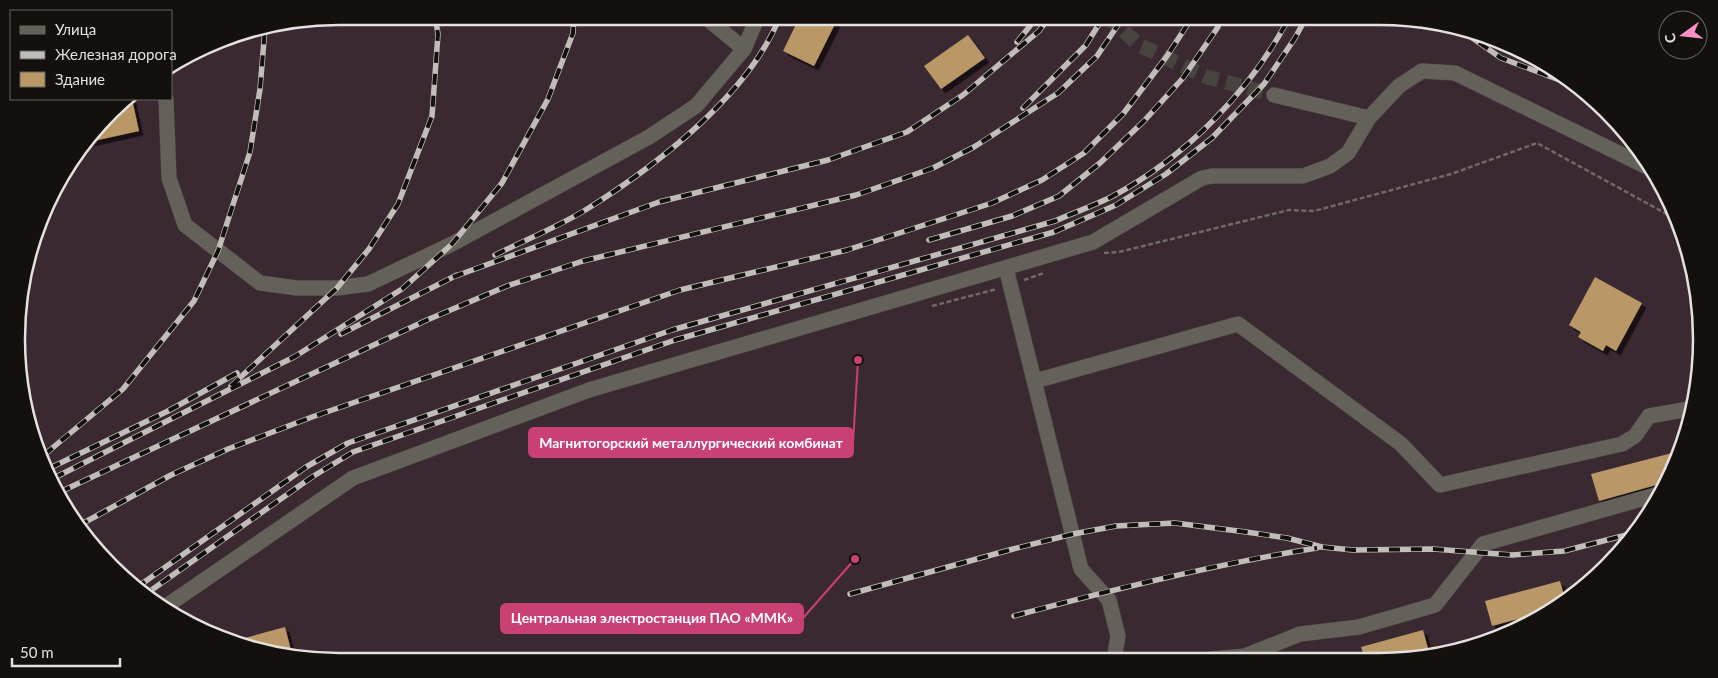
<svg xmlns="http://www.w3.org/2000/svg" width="1718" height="678" viewBox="0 0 1718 678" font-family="Lato,sans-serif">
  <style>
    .industrial { fill: #3b2932 }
    .building { fill: #b99766; filter: url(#shadow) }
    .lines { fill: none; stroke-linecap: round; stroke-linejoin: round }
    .minor-tunnel { stroke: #47433e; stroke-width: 15; stroke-dasharray: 15 8; stroke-linecap: butt }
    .minor-casing { stroke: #46423e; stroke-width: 16 }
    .path { stroke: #6e6a66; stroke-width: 2.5; stroke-dasharray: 5 2.5; stroke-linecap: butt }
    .minor { stroke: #64605a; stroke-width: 15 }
    .rail-casing { stroke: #c1beba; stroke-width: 5.5 }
    .rail { stroke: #12110e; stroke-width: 4; stroke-dasharray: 11; stroke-linecap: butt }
    .rim { fill: none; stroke: #e4e1de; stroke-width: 2.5 }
    .leader { fill: none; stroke: #c94075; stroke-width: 2 }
    .callout-dot { fill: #c94075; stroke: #12110e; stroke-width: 2 }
    .callout { fill: #c94075; stroke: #c94075; stroke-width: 2 }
    .callout-label { font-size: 14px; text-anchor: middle; font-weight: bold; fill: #fff }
  </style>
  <defs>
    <filter id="shadow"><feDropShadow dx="4.5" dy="4.5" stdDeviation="0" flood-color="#0009"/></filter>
  </defs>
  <rect width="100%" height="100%" fill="#2b2722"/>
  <path class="industrial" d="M339,16H1379L1482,33L1592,96L1668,196L1701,318L1685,442L1647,519L1592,582L1503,637L1421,659L339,662L236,645L143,595L70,518L23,402L19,297L59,178L124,99H171V70L235,33Z"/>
  <path class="building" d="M800,16H839L814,66L783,51Z
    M968,35L985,58L941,89L924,66Z
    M124,99H132L139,131L89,142Z
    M1595,277L1642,303L1616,351L1606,345L1603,351L1578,337L1581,332L1569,325Z
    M1672,453L1675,463L1663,486L1656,485L1599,501L1591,474Z
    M1560,581L1565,599L1543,612L1492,626L1485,601Z
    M285,627L292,654L236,645L230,642Z
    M1423,630L1430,656L1419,659H1365L1361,647Z"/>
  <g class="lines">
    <path class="minor-tunnel" d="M1107,16L1139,45L1207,77L1274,95"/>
    <g class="minor-casing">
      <path id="minor" d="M704,16L744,49
        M1274,95L1369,118
        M166,99L169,178L185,225L260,283L297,288H337L368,284L452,244L649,137L696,106L744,49L758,16
        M1006,268L1081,569L1109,600L1118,636L1114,660
        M1035,381L1238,324L1401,444L1440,485L1622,444L1635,436L1649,416L1689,409
        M165,607L353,478L589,390L1093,242L1202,178L1212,176H1303L1330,166L1348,153L1369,118L1399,86L1422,71L1455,73L1645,166
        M1201,660L1245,656L1300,634L1359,627L1435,605L1483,544L1659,494"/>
    </g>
    <path class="path" d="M1104,253L1119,252L1289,210L1314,211L1451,174L1537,143L1674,218
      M1024,280L1044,273
      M932,306L997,289"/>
    <use href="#minor" class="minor"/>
    <g class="rail-casing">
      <path id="rail" d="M1461,30L1501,58L1570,84
        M1487,36L1507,50L1524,57
        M1017,42L1038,16
        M1023,108L1086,45L1104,16
        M929,240L1012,216L1059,196L1100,163L1144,121L1183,78L1218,27L1221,16
        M495,255C525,240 558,227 587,209C656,166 750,94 780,16
        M453,277L659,202L828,160L907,132L963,95L1039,31L1050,16
        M341,334L457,275
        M231,386L337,288L369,249L398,204L432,116L438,34L435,16
        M44,455L123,389L194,301L218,251L250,152L260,89L265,28
        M50,468L168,411L237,373
        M54,478L294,357L402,289L452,244L502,183L548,99L573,33L574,16
        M60,492L427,320L507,286L583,261L856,195L933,168L974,147L1058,93L1097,56L1124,16
        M78,526L171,475L228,449L312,417L680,290L847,250L992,203L1042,180L1084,153L1123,114L1167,56L1193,16
        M136,588L306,467L348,443L672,330L1055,221C1073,213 1093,206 1111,197C1185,158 1251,91 1290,16
        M850,594L1013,549L1073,534L1116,526L1175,523L1246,532L1287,538L1322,547L1353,550L1433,549L1512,555L1564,551L1634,533
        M143,596L312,477L353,452L675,340L1054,232L1116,205L1166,174L1212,138L1264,84L1295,38L1307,16
        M1014,616C1114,589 1215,564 1317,548"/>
    </g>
    <use href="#rail" class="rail"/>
  </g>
  <path d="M0 0H1718V678H0ZM339 25H1379A314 314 0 0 1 1693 339V339A314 314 0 0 1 1379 653H339A314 314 0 0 1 25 339V339A314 314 0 0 1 339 25Z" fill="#12110e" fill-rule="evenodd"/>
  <path class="rim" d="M339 25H1379A314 314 0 0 1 1693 339V339A314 314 0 0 1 1379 653H339A314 314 0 0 1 25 339V339A314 314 0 0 1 339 25Z"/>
  <path class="leader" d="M858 360L853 443M855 559L803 618"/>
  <g class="callout-dot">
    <circle cx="858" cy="360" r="5"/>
    <circle cx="855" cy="559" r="5"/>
  </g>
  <g class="callout">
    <rect x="529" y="428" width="324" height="29" rx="5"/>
    <rect x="501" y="604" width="302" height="29" rx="5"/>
  </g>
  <g class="callout-label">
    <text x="691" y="448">Магнитогорский металлургический комбинат</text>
    <text x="652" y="623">Центральная электростанция ПАО «ММК»</text>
  </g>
  <rect x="10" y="10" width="162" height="90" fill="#12110e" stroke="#666461"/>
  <rect x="20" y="26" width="25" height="8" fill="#64605a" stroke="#666461"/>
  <text x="55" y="35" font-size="15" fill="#e4e1de">Улица</text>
  <rect x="20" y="51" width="25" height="8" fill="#c1beba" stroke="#666461"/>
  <text x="55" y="60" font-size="15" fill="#e4e1de">Железная дорога</text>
  <rect x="20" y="72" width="25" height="15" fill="#b99766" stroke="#666461"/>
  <text x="55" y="85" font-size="15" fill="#e4e1de">Здание</text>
  <g transform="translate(1683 35) rotate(255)"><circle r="24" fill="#12110e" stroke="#666461"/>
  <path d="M0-4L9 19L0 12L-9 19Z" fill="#fc8fc3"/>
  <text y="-8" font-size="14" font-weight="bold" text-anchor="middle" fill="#e4e1de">С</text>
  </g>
  <path d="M12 658v8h108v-8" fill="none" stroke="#e4e1de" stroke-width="2.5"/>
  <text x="20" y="658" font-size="15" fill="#e4e1de" stroke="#12110e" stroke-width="4" paint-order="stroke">50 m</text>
</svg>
